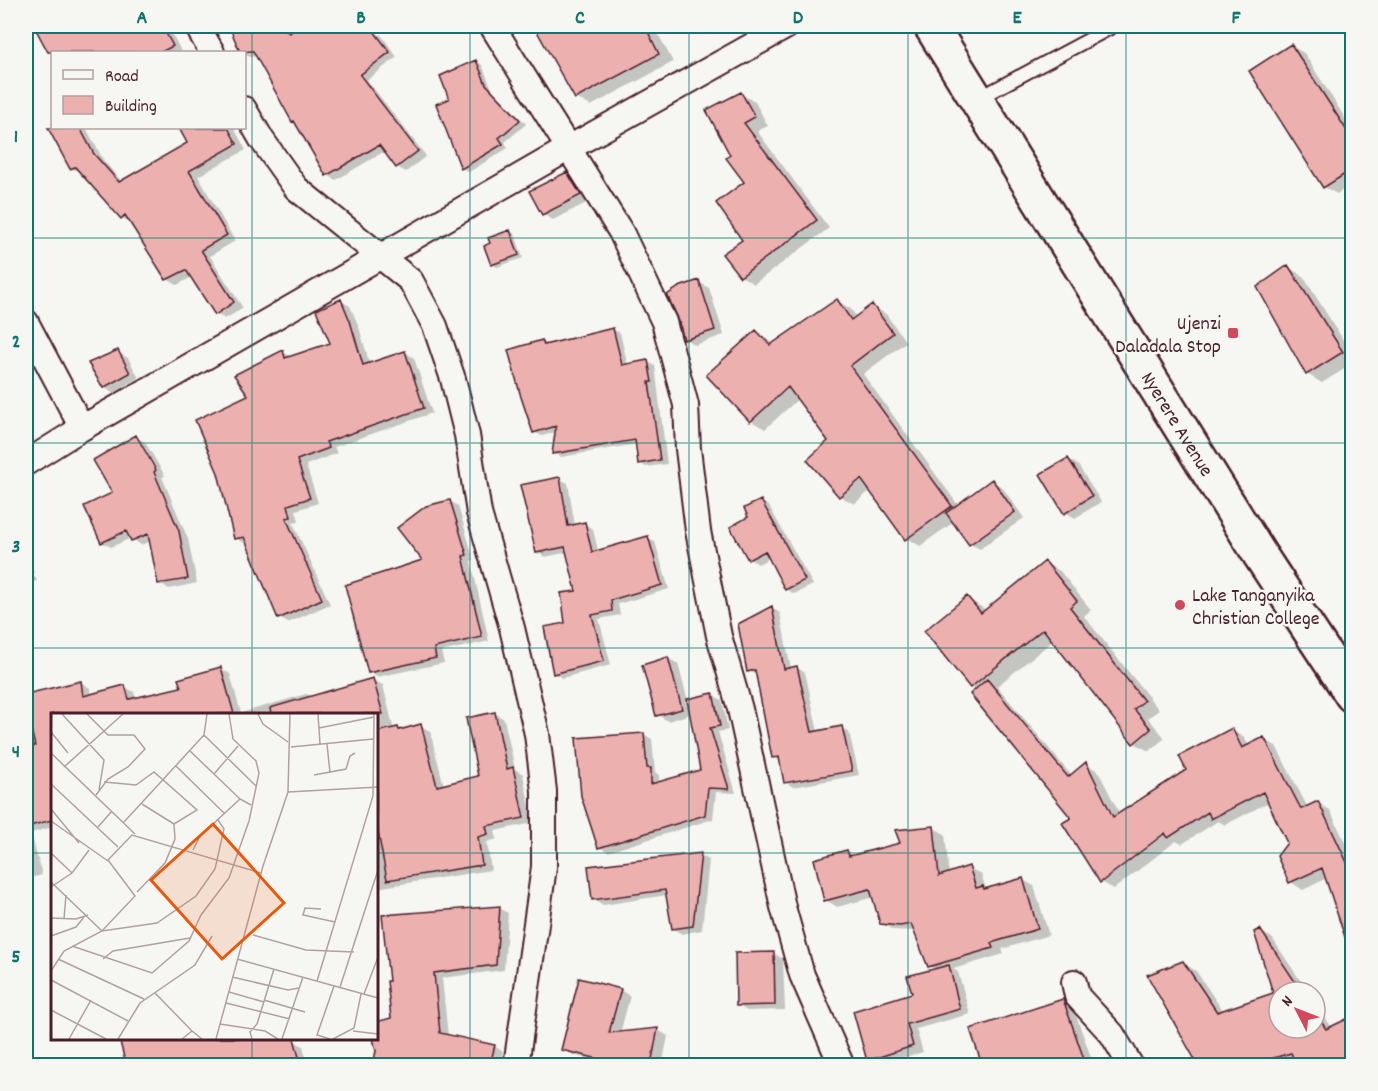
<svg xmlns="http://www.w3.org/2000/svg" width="1378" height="1091" viewBox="0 0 1378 1091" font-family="Dekko,sans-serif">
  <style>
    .shadow { fill: #0003; fill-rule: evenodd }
    .building { fill: #ecb0af; stroke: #4a1f2b; stroke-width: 1.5 }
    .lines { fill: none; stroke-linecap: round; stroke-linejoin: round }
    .service-casing { stroke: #4a1f2b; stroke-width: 16 }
    .minor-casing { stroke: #4a1f2b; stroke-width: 28 }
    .primary-casing { stroke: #4a1f2b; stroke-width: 38 }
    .service { stroke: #f6f6f2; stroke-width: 12 }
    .minor { stroke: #f6f6f2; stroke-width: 24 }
    .primary { stroke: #f6f6f2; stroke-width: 33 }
    .grid { fill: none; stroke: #0f766e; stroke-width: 1.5; stroke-opacity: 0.55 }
    .poi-dot { fill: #d1495b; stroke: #f6f6f2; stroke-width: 2 }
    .labels { text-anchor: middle; stroke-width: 5; stroke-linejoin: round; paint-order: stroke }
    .poi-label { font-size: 20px; fill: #4a1f2b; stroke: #f6f6f2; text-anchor: end }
    .street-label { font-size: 20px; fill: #4a1f2b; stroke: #f6f6f2 }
    .inset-road { fill: none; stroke: #b1a0a2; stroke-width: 1.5 }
    .view { fill: #e8590c; fill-opacity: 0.15; stroke: #e8590c; stroke-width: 3 }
    .inset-edge { fill: none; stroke: #4a1f2b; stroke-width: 3 }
    .neatline { fill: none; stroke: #0f766e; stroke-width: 2 }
    .grid-label { font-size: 20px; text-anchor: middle; font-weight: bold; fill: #0f766e }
  </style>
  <rect width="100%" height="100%" fill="#f6f6f2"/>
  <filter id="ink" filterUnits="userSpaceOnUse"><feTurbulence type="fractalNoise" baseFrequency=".0167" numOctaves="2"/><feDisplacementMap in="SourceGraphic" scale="12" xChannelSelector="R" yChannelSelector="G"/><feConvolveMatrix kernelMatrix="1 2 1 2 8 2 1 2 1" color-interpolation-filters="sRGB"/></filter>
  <g filter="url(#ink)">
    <path class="shadow" d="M43,26H168L181,51L177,52H53L37,28Z
      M231,26H286L292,33L303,26H344L353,41L373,31L382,36L397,57L367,80L426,156L406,172L397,167L385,151L336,180L327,175L257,56L250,57L241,51ZM260,49V52L246,53V50Z
      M537,26H654L673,62L591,106L576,98Z
      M694,26H721L707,35Z
      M1291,46L1304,53L1352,129V198L1346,188L1337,194L1324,187Z
      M476,61L482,65L492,89L526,124L505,142L508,148L469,172L462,168L438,105L451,100Z
      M741,94L755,102L768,126L757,131L829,228L754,284L741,276L746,182L732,156Z
      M64,128H86L104,161L122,182L189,144L183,133L193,128H234L246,150L198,176L235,241L210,256L243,308L225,319L216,314L192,277L177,285L167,279L132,223L122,218L82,173L71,168L53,133Z
      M566,174L577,179L590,201L553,220L543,214Z
      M510,231L515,234L523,258L497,267L492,264Z
      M1288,267L1303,276L1352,354V364L1322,383L1307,374Z
      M699,282L709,288L724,335L695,345L685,339Z
      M341,301L350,306L359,327L370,365L405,352L414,358L432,413L334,447L337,453L306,465L318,503L296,510L299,521L293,523L330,604L288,623L279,618L248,543H244L235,538L250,396L282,352L292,357L332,344Z
      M837,301L851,309L857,318L872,306L886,314L906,342L863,374L958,505L992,481L1002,487L1024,518L980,549L970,544L954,522L920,546L906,538L871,490L854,504L840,496L809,460L830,442L798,399L765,429L751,421L756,332L774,344Z
      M612,329L620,333L628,366L648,362L655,366L667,464L646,467L639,463L637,444L561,457L554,453L557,432L542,436L534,432L542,342L549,345Z
      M117,352L128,358L139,378L114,393L104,387Z
      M136,437L145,442L165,476L162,477L188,539L197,583L169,589L160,584L151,541L141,545L131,538L111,547L102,542L114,494Z
      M1068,459L1078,465L1101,502L1075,518L1065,512Z
      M560,479L568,483L575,526L585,524L593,529L598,551L647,537L655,542L669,589L618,604L620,615L599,619L611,665L562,678L554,673L567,624L578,592L568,552L545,557L537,552Z
      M450,501L458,506L474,560L471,561L489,641L441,652L444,663L377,677L369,672L425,561Z
      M761,501L769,506L813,585L794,594L786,589L770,558L758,564L749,559L732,527L750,517Z
      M26,536L31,550L27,552L34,573L26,576Z
      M1045,563L1060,571L1091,610L1084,616L1159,710L1148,718L1165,738L1149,751L1134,743L1054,640L997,686L1072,776L1086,764L1098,771L1120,814L1188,770L1232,730L1244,737L1249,746L1263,739L1276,746L1308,808L1318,803L1330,810L1352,857V953L1327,878L1303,890L1291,882L1278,856L1288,843L1269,802L1225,825L1218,821L1182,844L1176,841L1114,889L1101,882L1074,818L977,690L971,687L967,598L986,610Z
      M35,576L37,581L26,585V579Z
      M772,608L780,613L791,669L797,668L805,672L818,732L841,728L849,732L859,775L793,787L785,782L782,762L773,757L758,676L749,671Z
      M668,658L678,664L688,701L713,695L722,700L728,730L718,732L736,793L716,792L713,819L608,852L599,847L644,734L652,739L655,772L659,775V783L702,771L691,714L668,721L658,715Z
      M220,668L230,674L241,713L306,694L313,697L373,680L383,685L394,730L401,731L421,726L430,731L444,786L480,777L495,713L504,719L515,769L523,774L533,823L495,831L497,839L487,842L491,870L376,888V714H52V827L31,833L42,875L26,879V713L28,712L26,695L81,682L90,688L91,696L125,687L134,692L136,699L183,688Z
      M934,828L945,834L949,874L969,868L981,874L986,889L1022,879L1034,886L1049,935L1002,949L1004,954L953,969L958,972L970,1014L916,1029L923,1052L878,1065L868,1060L914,994L937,970L930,966L915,931L893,930L881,923L874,897L837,907L826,900L847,852L855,856L902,844Z
      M700,855L709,860L702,930L682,934L673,929L667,895L603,905L594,900Z
      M499,908L508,913L504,970L442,978L448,1036L494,1046L503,1051L500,1066H375L377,1051L376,1038L393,1020L389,982Z
      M1259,931L1272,938L1308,992H1279V1028H1315V1002L1332,1028L1352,1018V1066H1298L1296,1062L1285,1066H1193L1199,1063L1183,963L1196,971L1223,1011L1275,994Z
      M773,953L783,959L785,1010L747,1011L737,1005Z
      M620,990L630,996L620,1034L658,1030L668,1036L662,1066H616L573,1055L563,1049Z
      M1063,1001L1073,1007L1092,1060L1097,1066H983L972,1030Z
      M118,1038L294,1041L303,1046L308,1066H126L121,1040Z"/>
    <path class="building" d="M34,26H162L173,46L161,52H48Z
      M229,26H283L289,33L300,26H370L390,52L360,75L418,151L396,168L379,145L326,176L294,121L292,122L253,51L240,52Z
      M534,26H645L659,54L575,99Z
      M1291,44L1353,140V169L1323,188L1249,71Z
      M476,60L486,84L520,120L499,138L503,144L461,169L436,104L449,99L440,76Z
      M741,92L755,117L744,123L817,220L740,277L722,254L742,240L716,203L744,182L726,158L730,155L706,110Z
      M48,128H80L94,154L119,182L187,143L179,128H228L237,144L189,171L227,235L201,250L234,302L215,315L186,270L166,280L125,215L121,219L75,167L70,169Z
      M567,172L581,195L542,215L529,191Z
      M510,230L519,255L491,265L484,246L490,243L488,238Z
      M1288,265L1343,352L1306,375L1257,287Z
      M699,280L715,330L684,340L678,318L667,295L679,287Z
      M341,299L350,321L363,365L405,351L424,408L326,442L329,448L297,460L310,498L288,505L291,517L286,518L322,599L278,619L244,537L234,539L218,473L195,420L248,395L234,375L283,350L285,358L330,343L316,310Z
      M837,299L851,320L872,304L893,333L850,366L952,506L905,540L861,479L839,497L807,460L828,441L788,387L750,422L706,375L756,330L770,345Z
      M613,328L622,365L648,360L652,382H649L660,460L638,464L635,440L552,454L556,426L533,433L521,397L508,350L542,340L544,345Z
      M118,350L130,373L103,388L88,363Z
      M136,435L156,470L154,472L179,531L188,579L158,584L148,534L131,541L126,531L101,543L84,506L112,493L93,460Z
      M1068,458L1092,496L1064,514L1040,474Z
      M560,477L568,526L585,522L592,552L648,536L662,585L611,600L612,611L592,615L604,661L553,674L544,627L565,623L561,593L576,591L565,547L536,553L520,485Z
      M992,479L1015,512L969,545L946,513Z
      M450,500L467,555L463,556L482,637L434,648L436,658L368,673L345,585L422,560L397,528L426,506Z
      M761,500L805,580L785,590L765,551L748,560L730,527L748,517L744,508Z
      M1045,561L1077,601L1070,607L1144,701L1134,709L1151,729L1133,744L1043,629L970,688L924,631L967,596L981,613Z
      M772,606L784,669L797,666L812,732L842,726L852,771L784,783L779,757L772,758L755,670L747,672L738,624Z
      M668,657L682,709L656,716L642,665Z
      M221,667L234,714H52V820L26,827V749L35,746L26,708V694L81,681L83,696L125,685L129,699L181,687L178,679Z
      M373,678L383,714H271L270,708Z
      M987,679L1068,777L1086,762L1113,817L1186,770L1179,756L1232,728L1242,748L1264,737L1301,809L1318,801L1353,875V946H1348L1322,868L1289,883L1277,856L1287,843L1263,792L1211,819L1208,812L1168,838L1165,833L1100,883L1062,823L1071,818L970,694Z
      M713,693L720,726L710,728L729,789L708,788L705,815L598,848L581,796L576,738L644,733L647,768H651V784L700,770L687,699Z
      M495,712L507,769L513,767L524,818L486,826L488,834L478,837L482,865L387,880L376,822V732L398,727L399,730L421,724L437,786L478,776L466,718Z
      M934,826L939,876L969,866L976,888L983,886L984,889L1023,878L1038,929L991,943L993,948L928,967L911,924L900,926L880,924L870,889L824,901L814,859L847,850L849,856L900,843L895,830Z
      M701,853L693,926L672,929L665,890L592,900L588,866Z
      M500,906L496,965L434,973L440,1033L495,1045L490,1065H373L376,1051L373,1038H376V1022L391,1018L387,981H389L382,915Z
      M1260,929L1302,992H1279V1028H1315V1012L1326,1029L1353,1016V1065H1296L1291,1053L1249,1065H1198L1147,975L1183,961L1217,1012L1273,993L1254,932Z
      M774,952L775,1005L736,1006L735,953Z
      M949,965L960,1009L907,1024L913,1046L867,1061L853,1011L912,993L907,976Z
      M579,978L621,989L609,1033L658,1028L651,1065H624L561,1050Z
      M1063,999L1086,1065H982L970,1029Z
      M119,1038H294L301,1065H126Z"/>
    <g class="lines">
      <g class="service-casing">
        <path id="service" d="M977,99L1114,26"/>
      </g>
      <g class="minor-casing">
        <path id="minor" d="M197,26L212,52
          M492,26L621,232L664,322L686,405L688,449L698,531L719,636L740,709L783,907L802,975L842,1066
          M244,109L262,140L296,188L411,281L435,326L453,379L467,435L479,513L512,628L537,734L544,791V867L516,1066
          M26,322L82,428
          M26,463L82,428L569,148L787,26
          M1074,982L1077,996L1112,1034L1131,1066"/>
      </g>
      <g class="primary-casing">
        <g id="primary">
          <path id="s1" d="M931,26L1260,555L1352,695"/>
        </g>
      </g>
      <use href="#service" class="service"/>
      <use href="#minor" class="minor"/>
      <use href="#primary" class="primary"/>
    </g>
  </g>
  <path class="grid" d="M252,26V714M470,26V1066M689,26V1066M908,26V1066M1126,26V1066M26,238H1352M26,443H1352M26,648H1352M26,853H52M376,853H1352M252,1038V1066"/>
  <g class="poi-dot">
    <rect x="1227" y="327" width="12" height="12" rx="3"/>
    <circle cx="1180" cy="605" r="6"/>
  </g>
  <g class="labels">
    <g class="poi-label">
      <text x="1221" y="329">Ujenzi<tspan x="1221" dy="23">Daladala Stop</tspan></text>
      <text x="1192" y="601" text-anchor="start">Lake Tanganyika<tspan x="1192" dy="23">Christian College</tspan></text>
    </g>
    <g class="street-label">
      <text dy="7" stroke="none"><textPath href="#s1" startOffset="468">Nyerere Avenue</textPath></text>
    </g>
  </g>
  <g transform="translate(51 713)">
    <rect width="327" height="327" fill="#f6f6f2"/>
    <path class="inset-road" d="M11,1L53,47L48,77M36,1L57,22H83L94,36L77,54L57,66L45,82M207,1L212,11L237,29M267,1L269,31M268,15L323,4M0,19L17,40M153,22L205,73M276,31L279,60M240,34L322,26M139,38L189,86L200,92M0,40L84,121M125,53L174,101M13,54L72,1M163,61L187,33M263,62L295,56L299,43L304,40M53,69L85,72L103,59L146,97L123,111L91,91M0,71L67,134M237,79L327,74M0,96L28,130M0,108L57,148M73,109L153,22L156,1M47,114L61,98M142,137L149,123L189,86M0,140L21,160M0,169L51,218L106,210L145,183L164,156L173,116L167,107M0,174L21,160L38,137M86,179L114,150L124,126L123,111M270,196L254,195L252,202L284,209M0,205L25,206L37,202M13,206L15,182M202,222L255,237L303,239M0,223L25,214L33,204M21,233L101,260L138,228L150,202L178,165L198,108L208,60L205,48L182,26L178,1M7,246L93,286M52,246L62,238L139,225M186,246L327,285M0,258L13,238L51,218L84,183L57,147L81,122L210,160M181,264L237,277L248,275M0,267L77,308M266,268L322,83L323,1M289,274L327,157M178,279L213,289M104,280L141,318M313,281L327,244M213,287L254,299M175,290L239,306M0,297L55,326M169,311L214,318L227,326M302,318L327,321M18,326L40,287M67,326L89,290L144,252L161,223M131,326L141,318L151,326M165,326L212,153L237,79L239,1M201,326L199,319L206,311L223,256M231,326L252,264M279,326L266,322L283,273M282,326L303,315L310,281"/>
    <path class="view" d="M162,111L233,190L171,246L100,167Z"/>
    <rect width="327" height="327" class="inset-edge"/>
  </g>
  <rect width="1378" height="1091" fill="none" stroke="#f6f6f2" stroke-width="66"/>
  <rect x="51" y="51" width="195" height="78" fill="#f6f6f2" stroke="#b1a0a2" stroke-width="1.5"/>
  <rect x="63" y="70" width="30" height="9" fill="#f6f6f2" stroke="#b1a0a2" stroke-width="1.5"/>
  <text x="105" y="81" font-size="18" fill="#4a1f2b">Road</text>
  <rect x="63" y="96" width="30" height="18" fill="#ecb0af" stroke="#b1a0a2" stroke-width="1.5"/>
  <text x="105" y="111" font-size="18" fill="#4a1f2b">Building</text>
  <g transform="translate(1297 1010) rotate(312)"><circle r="28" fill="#f6f6f2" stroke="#b1a0a2" stroke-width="1.5"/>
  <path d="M0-4.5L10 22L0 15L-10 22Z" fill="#d1495b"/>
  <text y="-9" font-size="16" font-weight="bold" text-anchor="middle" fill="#4a1f2b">N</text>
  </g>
  <rect x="33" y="33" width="1312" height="1025" class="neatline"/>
  <g class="grid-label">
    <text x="142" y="23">A</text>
    <text x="361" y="23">B</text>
    <text x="580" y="23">C</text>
    <text x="798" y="23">D</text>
    <text x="1017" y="23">E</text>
    <text x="1236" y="23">F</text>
    <text x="16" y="142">1</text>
    <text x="16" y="347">2</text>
    <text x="16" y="552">3</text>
    <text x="16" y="757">4</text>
    <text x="16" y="962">5</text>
  </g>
</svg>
